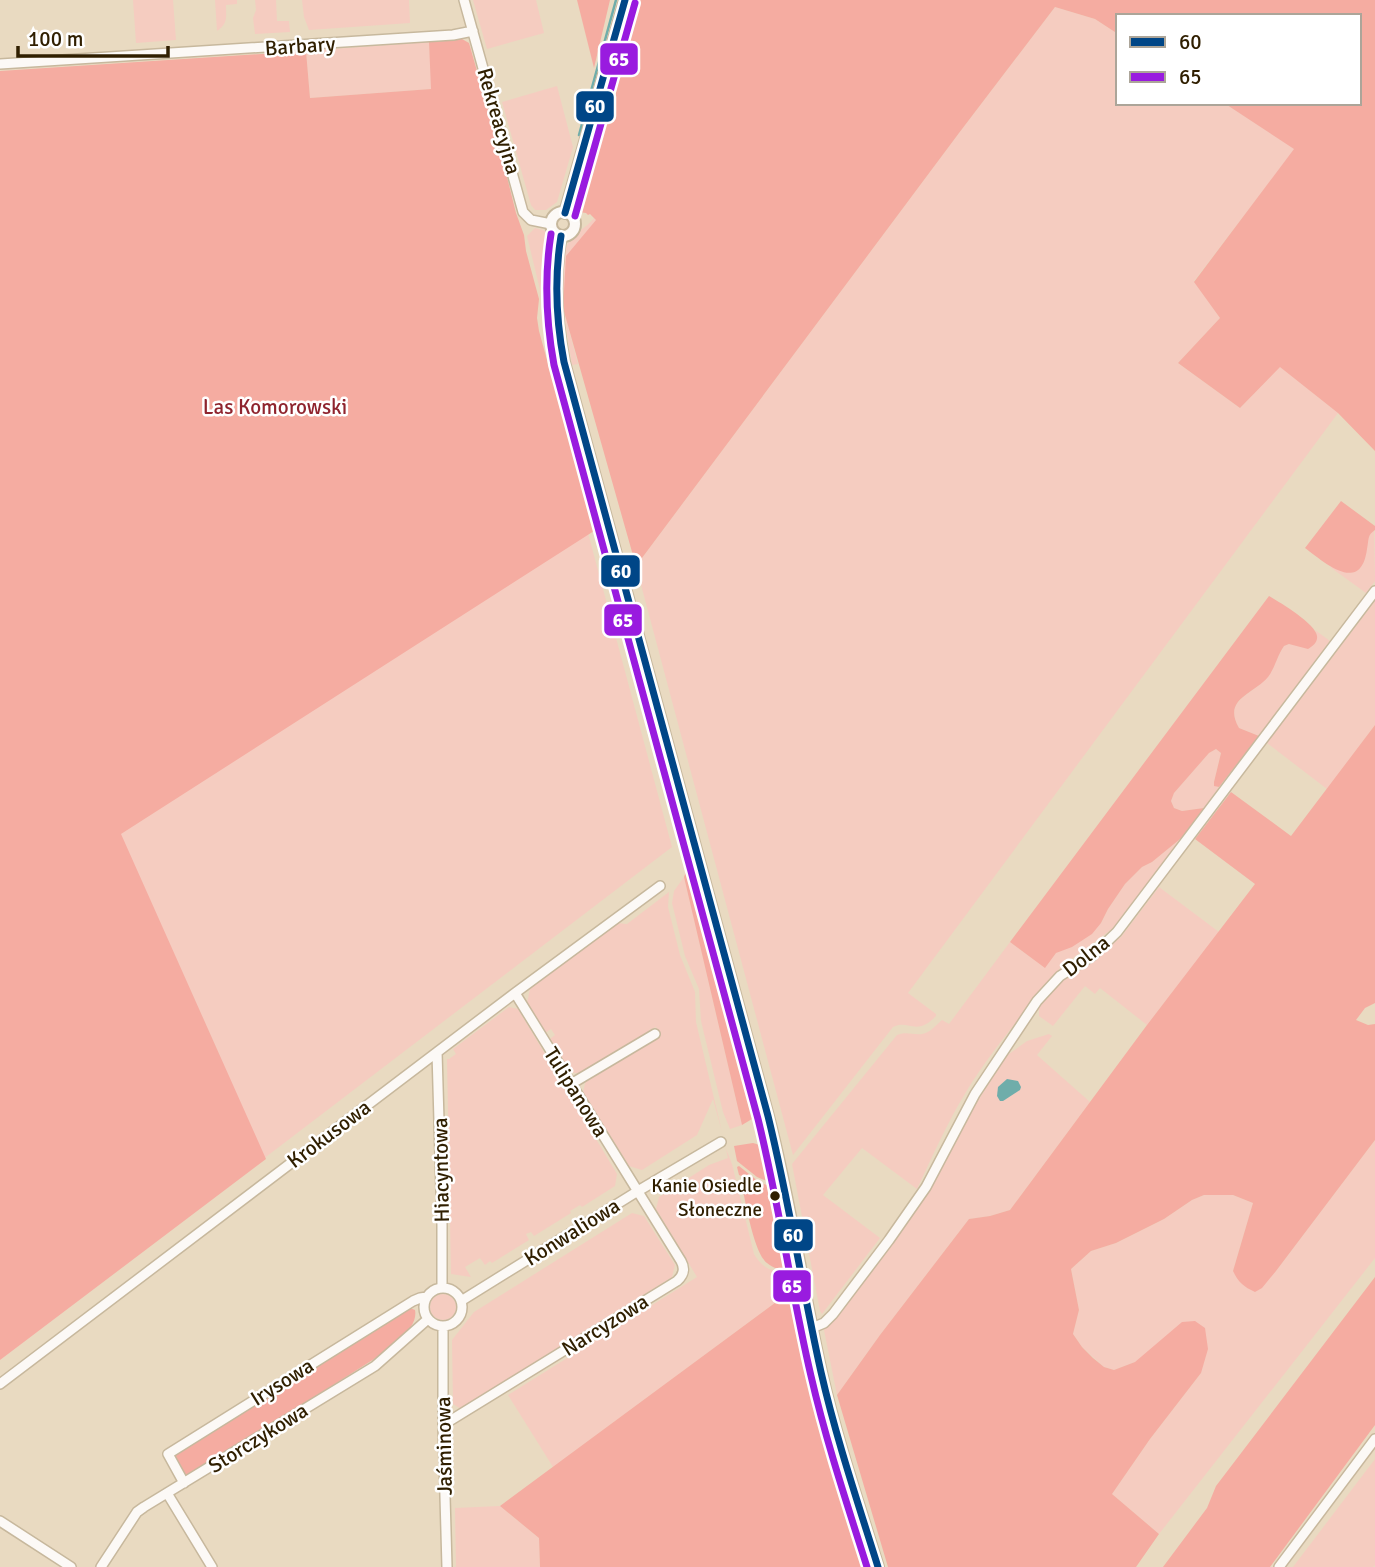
<svg xmlns="http://www.w3.org/2000/svg" width="1375" height="1567" viewBox="0 0 1375 1567" font-family="Signika,sans-serif">
  <style>
    .green { fill: #f5ccc0 }
    .forest { fill: #f5aca1 }
    .water { fill: #6fadaa }
    .lines { fill: none; stroke-linecap: round; stroke-linejoin: round }
    .stream { stroke: #6fadaa; stroke-width: 2.5 }
    .minor-casing { stroke: #c7b89d; stroke-width: 12 }
    .tertiary-casing { stroke: #c7b89d; stroke-width: 14 }
    .minor { stroke: #fcf9f6; stroke-width: 9 }
    .tertiary { stroke: #fcf9f6; stroke-width: 10 }
    .bus-1-casing { stroke: #fff; stroke-width: 12 }
    .bus-2-casing { stroke: #fff; stroke-width: 12 }
    .bus-1 { stroke: #004687; stroke-width: 7 }
    .bus-2 { stroke: #991bdf; stroke-width: 7 }
    .bus-dot { fill: #301f00; stroke: #fff; stroke-width: 2.5 }
    .labels { text-anchor: middle; stroke-width: 5; stroke-linejoin: round; paint-order: stroke }
    .bus-label { font-size: 19px; fill: #301f00; stroke: #fff; text-anchor: end }
    .street-label { font-size: 21px; fill: #301f00; stroke: #fff }
    .park-label { font-size: 21px; fill: #8f242e; stroke: #fff }
    .line-badge { stroke: #fff; stroke-width: 2.5 }
    .badge-label { font-size: 19px; text-anchor: middle; font-weight: bold; fill: #fff }
  </style>
  <rect width="100%" height="100%" fill="#e9dac1"/>
  <path class="green" d="M133,0H173L176,40L136,43Z
    M215,0H237V4L226,5C226,18 228,23 217,31Z
    M255,0H276L277,21H289L290,32L255,34L253,18L256,10Z
    M302,0H409L410,23L309,30L304,17Z
    M473,0H536L544,33L487,49Z
    M1055,7L1095,19L1118,34V103H1224L1295,149L1194,281L1220,318L1178,363L1240,408L1280,366L1338,413L908,993L936,1014V1016C916,1037 909,1019 893,1027L793,1155L636,566L959,133Z
    M429,42L432,89L310,98L306,51Z
    M557,86L573,147L557,202L546,210H535L531,205L502,102Z
    M594,218L596,220L563,308L578,364L572,365L563,308V281L561,280C562,259 561,248 577,233C583,228 589,225 594,218Z
    M535,228L546,231L553,242L552,280H550C550,341 569,396 584,455L578,457L543,330L542,320L543,302L527,236Z
    M1374,529L1375,581L1366,593L1330,567L1336,568L1368,539L1370,534Z
    M588,533L672,847L0,1360L220,1056L120,834Z
    M1375,601V725L1327,789L1267,743Z
    M1315,630L1330,641L1259,736L1239,728C1223,701 1250,696 1264,680C1273,670 1276,658 1284,646L1317,634Z
    M1216,749L1221,753L1214,782L1217,787H1219L1204,808L1182,811L1174,808L1171,801L1174,793L1209,753Z
    M1185,835L1112,929L1062,966L1054,975C1024,1013 991,1051 966,1092C947,1123 932,1157 917,1189L862,1148L823,1195L880,1238L822,1314L820,1311L792,1164L897,1035C906,1031 912,1035 922,1034C930,1033 936,1025 942,1020L949,1024L1010,942L1044,967L1056,953L1101,923L1108,909L1125,884L1142,867L1152,862Z
    M684,877L742,1125L730,1129L723,1112L701,1021L699,989L685,956L672,903L674,891Z
    M1159,887L1219,932L1147,1025L1100,988L1095,994L1085,986L1053,1026L1039,1016V1006L1059,983L1067,976L1099,955L1121,937Z
    M669,892L668,907L680,955L695,992L696,1022L722,1132L713,1099L697,1135L642,1170L629,1166L583,1092L586,1080L660,1036L656,1027L649,1030V1033L581,1074L570,1072L550,1039L555,1035L551,1029L545,1033L527,1003L530,989L616,923L627,924Z
    M509,1007L518,1009L617,1174L615,1186L582,1207L580,1205L570,1211L571,1213L534,1236L531,1232L526,1234L529,1240L492,1263L490,1261L485,1265L480,1258L465,1267L471,1277L451,1274L447,1059H449L456,1054L453,1049Z
    M1049,1034L1052,1036L1037,1055L1090,1102L1010,1210L990,1216L969,1219L880,1335L837,1395L824,1330L891,1241L1005,1057L1027,1041Z
    M1375,1140V1258L1159,1534L1112,1494L1150,1439L1201,1373L1135,1362L1114,1370L1104,1367L1082,1347L1073,1334L1079,1310L1071,1269L1091,1251L1116,1243L1164,1219L1192,1200L1204,1195H1233L1253,1203L1233,1271H1276Z
    M726,1149L732,1164L754,1254C765,1272 773,1269 789,1277L795,1288L553,1467L508,1395L697,1277L656,1209L659,1197L709,1165L728,1158Z
    M632,1213L644,1216L675,1265L672,1277L461,1409L453,1404L452,1340L474,1312Z
    M430 1307a13 13 0 1 1 26 0a13 13 0 1 1-26 0Z
    M1375,1459V1565L1373,1567H1293Z
    M500,1506L539,1538L540,1567H456L455,1508Z"/>
  <path class="forest" d="M577,0H610L594,68Z
    M635,0H1375V451L1338,413L1280,367L1240,408L1178,363L1220,318L1194,282L1294,149L1224,103H1359V16H1118V34L1095,19L1055,7L959,133L636,566L563,308L566,256L596,220L590,214L588,215L586,213L579,212V196L576,195L581,172Z
    M462,39L469,43L505,169L516,213L524,235L526,251L539,299L537,318L539,331L594,531L121,834L266,1159L0,1360V71L306,51L310,98L431,89L429,42Z
    M1341,501L1375,526V530C1367,535 1369,540 1367,549C1361,595 1325,563 1305,548Z
    M605,540L614,550L682,814L679,815L678,820L673,821L671,820L604,557Z
    M1269,596C1279,602 1316,624 1317,636C1318,642 1313,646 1308,649L1289,644L1284,646C1277,656 1275,668 1268,677C1254,694 1222,699 1239,728L1259,736L1219,787L1214,786V782L1221,753L1216,749L1209,753L1174,793L1171,801L1174,808L1182,811L1204,808L1185,835L1152,862L1142,867L1125,884L1108,909L1101,923L1092,934L1072,947L1056,953L1045,968L1010,942Z
    M1375,725V1003L1365,1008L1356,1020L1368,1025L1375,1024V1140L1276,1271L1262,1288L1255,1292C1244,1287 1238,1282 1233,1271L1253,1203L1233,1195H1204L1192,1200L1164,1219L1116,1243L1091,1251L1071,1269L1079,1310L1073,1334L1082,1347L1093,1358L1104,1367L1114,1370L1135,1362L1182,1322L1195,1321L1205,1328L1208,1349L1201,1373L1150,1439L1112,1494L1159,1534L1136,1567H888L837,1395L880,1335L969,1219L990,1216L1010,1210L1147,1025L1255,884L1195,839L1231,792L1291,836Z
    M690,855L693,857L744,1042L745,1062L756,1112L752,1119L742,1125L684,877L688,866L686,856Z
    M753,1143C768,1146 769,1157 772,1171L769,1172L771,1181L769,1182L757,1177L737,1161L734,1146Z
    M739,1166L759,1182L772,1187L773,1193L771,1194L772,1200H777L787,1226L796,1278C787,1269 776,1271 767,1263C754,1253 746,1204 742,1186L745,1181L744,1177L739,1175L737,1167Z
    M1375,1277V1425L1270,1567H1163L1207,1508L1216,1486Z
    M795,1288L816,1402L866,1567H540L539,1538L500,1506Z
    M410,1308L415,1310C419,1329 389,1349 374,1359L195,1473L189,1475L182,1474L173,1458L175,1452L382,1326L406,1309Z"/>
  <path class="water" d="M1007,1079L1018,1081L1021,1087L1020,1090L1003,1101H1000L997,1096L998,1087Z"/>
  <g class="lines">
    <path class="stream" d="M579,135L616,0
      M589,154L632,0"/>
    <g class="minor-casing">
      <path id="minor" d="M464,0L523,212L531,220L551,224
        M0,64L453,35L473,31
        M437,1052L442,1225V1288
        M571,1084L655,1034
        M424 1307a19 19 0 1 1 38 0a19 19 0 1 1-38 0Z
        M461,1301L638,1191L721,1142
        M443,1326V1425L447,1567
        M812,1328L824,1323L833,1314L889,1240L926,1187L975,1094L1037,1001L1060,976L1092,956L1117,932L1375,591
        M0,1384L515,993L660,886
        M443,1425L677,1281C684,1275 685,1268 681,1261L515,993
        M184,1483L168,1454L413,1301L420,1298L427,1297
        M167,1493L212,1567
        M0,1521L71,1567
        M101,1567L137,1512L144,1507L375,1366L428,1319
        M1279,1567L1375,1439"/>
    </g>
    <g class="tertiary-casing">
      <path id="tertiary" d="M551 224a12 12 0 1 1 24 0a12 12 0 1 1-24 0Z
        M565,213L625,0
        M561,236C553,278 556,321 564,362L768,1116C790,1201 802,1287 821,1372C836,1438 858,1503 878,1567"/>
    </g>
    <use href="#minor" class="minor"/>
    <use href="#tertiary" class="tertiary"/>
    <g class="bus-1-casing">
      <path id="bus-1" d="M565,213L625,0
        M561,236C554,279 556,320 564,362L768,1116C789,1201 802,1287 821,1372C836,1438 858,1503 878,1567"/>
    </g>
    <g class="bus-2-casing">
      <path id="bus-2" d="M575,216L635,3
        M551,234C544,278 546,321 554,365L758,1119C779,1204 791,1291 811,1376C826,1441 847,1504 867,1567"/>
    </g>
    <use href="#bus-1" class="bus-1"/>
    <use href="#bus-2" class="bus-2"/>
  </g>
  <circle class="bus-dot" cx="775" cy="1196" r="6"/>
  <g class="labels">
    <g class="bus-label">
      <text x="762" y="1192">Kanie Osiedle<tspan x="762" dy="24">Słoneczne</tspan></text>
    </g>
    <g class="street-label">
      <text transform="translate(300 46) rotate(-4)" y="7">Barbary</text>
      <text transform="translate(499 121) rotate(74)" y="7">Rekreacyjna</text>
      <text transform="translate(1086 956) rotate(-38)" y="7">Dolna</text>
      <text transform="translate(576 1092) rotate(58)" y="7">Tulipanowa</text>
      <text transform="translate(329 1134) rotate(-37)" y="7">Krokusowa</text>
      <text transform="translate(441 1170) rotate(-91)" y="7">Hiacyntowa</text>
      <text transform="translate(572 1232) rotate(-32)" y="7">Konwaliowa</text>
      <text transform="translate(605 1325) rotate(-32)" y="7">Narcyzowa</text>
      <text transform="translate(282 1382) rotate(-32)" y="7">Irysowa</text>
      <text transform="translate(258 1438) rotate(-32)" y="7">Storczykowa</text>
      <text transform="translate(444 1446) rotate(-91)" y="7">Jaśminowa</text>
    </g>
    <g class="park-label">
      <text x="275" y="414">Las Komorowski</text>
    </g>
  </g>
  <g class="line-badge">
    <rect x="599" y="42" width="40" height="34" rx="7" fill="#991bdf"/>
    <rect x="575" y="90" width="40" height="33" rx="7" fill="#004687"/>
    <rect x="600" y="554" width="41" height="34" rx="7" fill="#004687"/>
    <rect x="603" y="603" width="40" height="34" rx="7" fill="#991bdf"/>
    <rect x="773" y="1218" width="41" height="34" rx="7" fill="#004687"/>
    <rect x="772" y="1269" width="40" height="34" rx="7" fill="#991bdf"/>
  </g>
  <g class="badge-label">
    <text x="619" y="66">65</text>
    <text x="595" y="113">60</text>
    <text x="621" y="578">60</text>
    <text x="623" y="627">65</text>
    <text x="793" y="1242">60</text>
    <text x="792" y="1293">65</text>
  </g>
  <rect x="1116" y="14" width="245" height="91" fill="#ffffff" stroke="#aca599" stroke-width="2"/>
  <rect x="1130" y="37" width="35" height="10" fill="#004687" stroke="#aca599" stroke-width="2"/>
  <text x="1179" y="49" font-size="21" fill="#301f00">60</text>
  <rect x="1130" y="72" width="35" height="10" fill="#991bdf" stroke="#aca599" stroke-width="2"/>
  <text x="1179" y="84" font-size="21" fill="#301f00">65</text>
  <path d="M18 46v10h150v-10" fill="none" stroke="#301f00" stroke-width="3.5"/>
  <text x="28" y="46" font-size="21" fill="#301f00" stroke="#ffffff" stroke-width="5" paint-order="stroke">100 m</text>
</svg>
